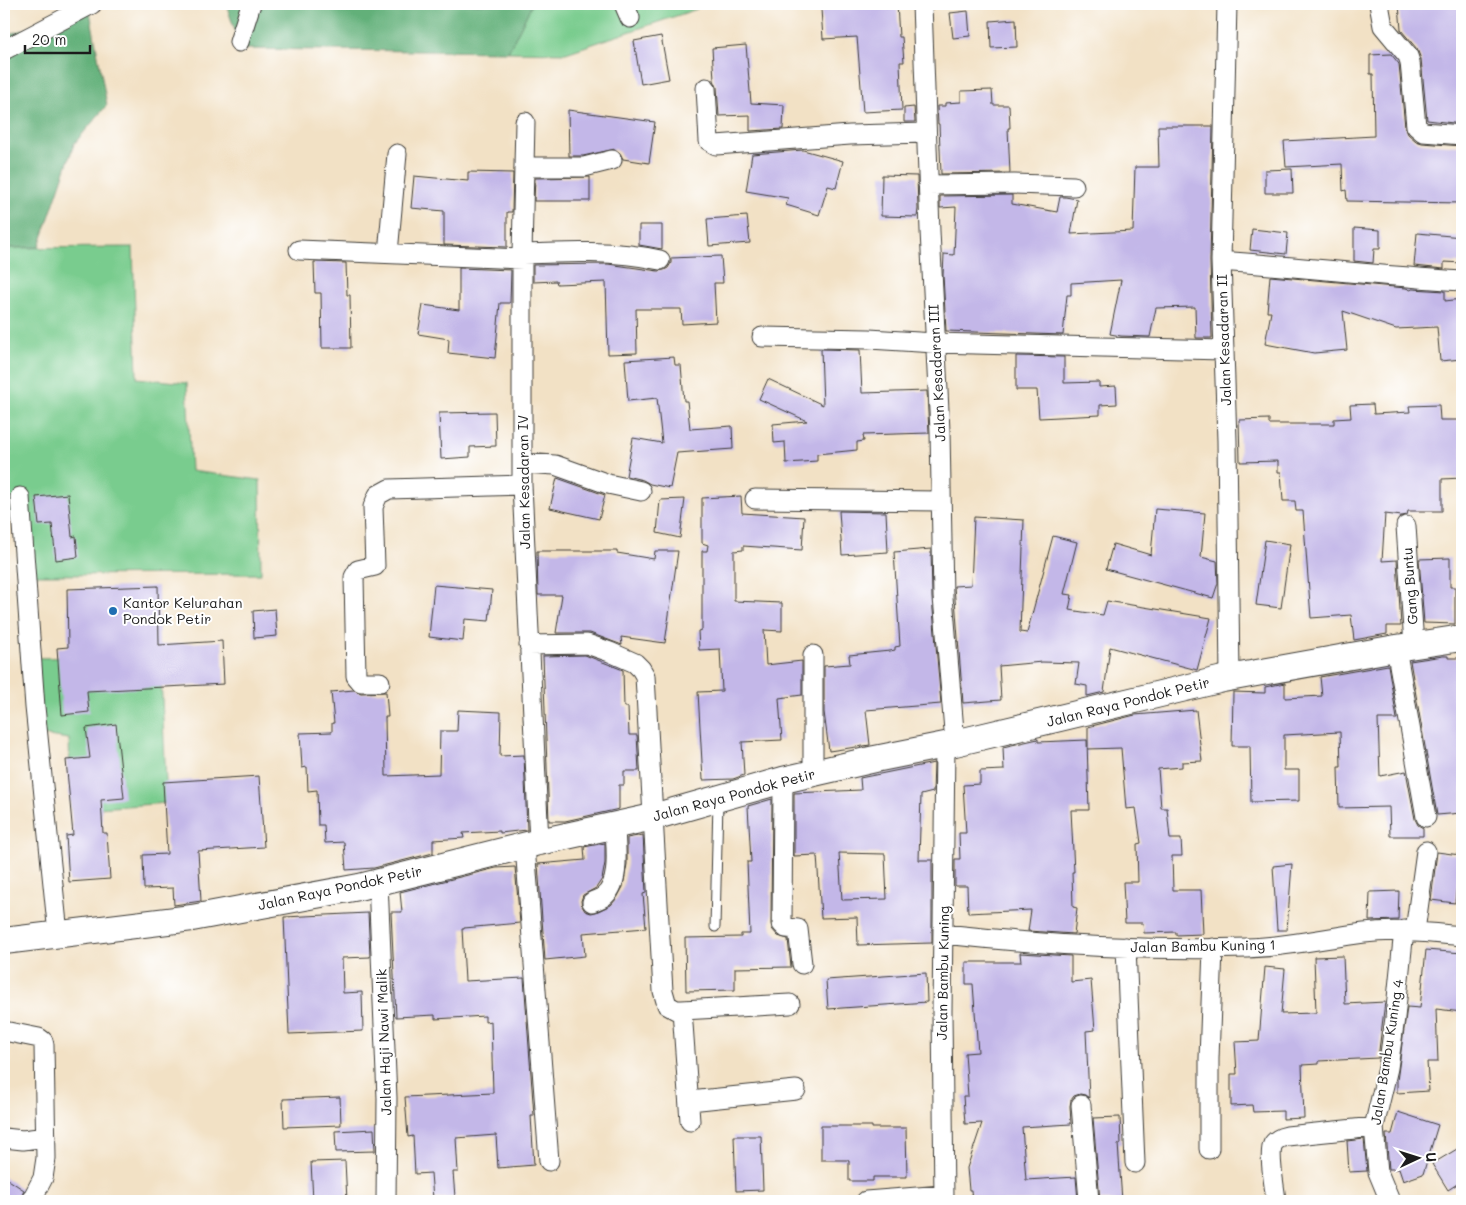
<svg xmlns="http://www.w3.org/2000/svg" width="1466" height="1205" viewBox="0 0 1466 1205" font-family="Mali,sans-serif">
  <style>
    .green { fill: #79cc8e; stroke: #4a7455 }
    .forest { fill: #62b079; stroke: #3f664a }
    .building { fill: #c3b7e8; fill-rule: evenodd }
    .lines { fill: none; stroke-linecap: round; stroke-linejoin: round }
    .lane-casing { stroke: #3c3a35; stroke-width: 11 }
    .street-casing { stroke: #3c3a35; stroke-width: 21 }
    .secondary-casing { stroke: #3c3a35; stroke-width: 28 }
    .lane { stroke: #fff; stroke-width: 9 }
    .street { stroke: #fff; stroke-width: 19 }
    .secondary { stroke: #fff; stroke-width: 26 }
    .poi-dot { fill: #1f6fb2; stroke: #fff; stroke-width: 2 }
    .labels { text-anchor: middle; stroke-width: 4; stroke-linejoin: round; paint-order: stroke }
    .street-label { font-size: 14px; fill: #1c1c1c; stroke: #fff }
    .poi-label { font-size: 14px; fill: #1c1c1c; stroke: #fff; text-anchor: start }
  </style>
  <rect width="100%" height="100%" fill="#fff"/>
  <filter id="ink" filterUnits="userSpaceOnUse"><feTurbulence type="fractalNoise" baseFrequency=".02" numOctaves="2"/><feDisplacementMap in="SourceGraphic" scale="10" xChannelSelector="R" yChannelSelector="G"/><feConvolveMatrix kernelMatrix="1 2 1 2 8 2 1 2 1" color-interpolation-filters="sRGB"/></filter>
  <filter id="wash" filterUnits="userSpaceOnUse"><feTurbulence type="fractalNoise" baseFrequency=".0096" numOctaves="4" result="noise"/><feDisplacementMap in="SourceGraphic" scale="20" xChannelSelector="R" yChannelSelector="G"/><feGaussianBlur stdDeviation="1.12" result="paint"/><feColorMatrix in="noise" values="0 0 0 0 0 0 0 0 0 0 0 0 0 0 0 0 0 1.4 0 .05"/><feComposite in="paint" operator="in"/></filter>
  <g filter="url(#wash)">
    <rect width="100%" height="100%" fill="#f2e1c5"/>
    <path class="green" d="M532,4H700L697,9L566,53L508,52Z
      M133,247L137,378L187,383L191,471L260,480L261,574L26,575L22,518L4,521V248Z
      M160,656L167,803L71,810L69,739L34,734L30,658Z"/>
    <path class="forest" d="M226,4H532L508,52L241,49Z
      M90,12L107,105L74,144L39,247L4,248V35Z"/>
    <g id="blocks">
      <path class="building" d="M856,4H897L899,37H902L904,62H900L902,110L863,112L857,37L823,39L821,9L856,6Z
        M1399,4H1462V124L1427,120L1421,59L1417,49L1401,30Z
        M968,11L970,36L953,38L950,13Z
        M1016,19L1017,47L991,48L990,21Z
        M661,36L669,79L641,84L634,41Z
        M746,45L751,103L784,105L783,129L750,131V115L719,116L717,87L714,80L712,48Z
        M1391,54L1399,64L1405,127L1408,134L1416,141L1422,143L1462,146V203L1347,201L1346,190L1343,191L1342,164L1286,167L1284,141L1374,136L1373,74H1370V55Z
        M992,90L993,105H1009L1010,128H1008L1010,173L941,174L939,124H938L937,106H945V103L961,102V91Z
        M914,107L915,122H904V108Z
        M568,110L655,122L649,163L623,159L620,153L615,149L583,156H569Z
        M1158,126H1213L1210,261L1212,338H1196L1195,307L1156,308L1150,337L1121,336L1110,334L1121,280L1071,283V295H1067L1063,335L946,331L943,275L944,254L954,255L956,207L940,208V196L1012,195V204L1057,212L1060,197H1065L1077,199L1071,234L1133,231L1135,167H1159Z
        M803,150L843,161L836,188L828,186L819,215L786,205L788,198L746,191L752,154Z
        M1292,169L1293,193H1265V170Z
        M468,172L513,173L512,212H507V247L444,245V211L411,208L414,176L468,181Z
        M882,175L917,176L918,209L917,217L881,216Z
        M590,177V201H534L535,178Z
        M747,216L750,243L709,246L707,219Z
        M639,225H662V249L639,245Z
        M1354,228L1380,230V249H1374L1373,263L1354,261Z
        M1252,229L1288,233L1286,254L1250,250Z
        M1417,233L1462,237V263L1444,262V269L1414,266Z
        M721,256L723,283H714L716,322L682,324L681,309H636L637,353L608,354L606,282L557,284L556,281L533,282V265L608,264L658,271L664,270L668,268L671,263V258Z
        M314,262L346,263L347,295H350L351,348H322L321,293H315Z
        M459,268L511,270L510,303H500L495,358L448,353L449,339L418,334L423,305L459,310Z
        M1270,276L1406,288L1411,290L1412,289L1445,291V301L1462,299V359L1440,361L1437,327L1396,329L1343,311L1347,350L1314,353L1265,344L1271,312H1267Z
        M821,349L860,350L862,393L927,391L929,433L863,435L864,441L857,442V450L817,454V461L786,463L785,442L774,443L773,424L807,421L759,399L768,379L823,405Z
        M1016,356L1064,357V383L1099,382V387L1116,386L1117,404L1100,405V415L1039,418L1037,390H1016Z
        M674,357L675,365H681L684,401H687L690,429L732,426L733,449L677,453L670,488L650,484L643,480L626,476L633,438L662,443L657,398L628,401L625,360Z
        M1373,404L1374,414L1410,412L1409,406L1439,405L1440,420H1462V478L1442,479V511H1408L1407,515L1402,516L1385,514L1382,561L1397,560L1401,626H1387V634L1354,640L1351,615L1311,618L1303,511H1296L1295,501H1283L1281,472H1278V461L1240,462L1239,420L1269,419V424H1334V419L1351,418L1350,405Z
        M495,412L496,446L470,447V457L441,459L439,413Z
        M557,478L605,495L599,519L550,508Z
        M68,494L72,537L76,536L78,557L56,560L52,524L39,525L36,497Z
        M741,496L742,513L804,517L802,550L743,546V550L734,551V601L782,603V631L764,630L766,665L802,661V695L779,698L782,740L742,742L744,775L733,779L703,780L698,692L722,691L720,649L699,650L698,631L702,630V551H707L708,545L702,543V498Z
        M685,499L680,538L657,533L660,500Z
        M1155,509L1205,513L1201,557L1217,561L1218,583L1213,598L1106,569L1113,544L1151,555Z
        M839,511L886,512L888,552L842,555Z
        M974,517L1024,520L1020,632L1027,633L1053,536L1077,542L1064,594L1072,595L1069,610L1103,615L1107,601L1211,618L1197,670L1110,647L1104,692L1087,696V686L1076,684L1079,663L1042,662L999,666L1001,700L963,703L954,586L971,585Z
        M1265,540L1290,544L1281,608L1256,605Z
        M931,549L932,598L941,704L866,710L870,745L829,751L824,712V666L850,664L849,655L890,651L895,650V647L900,646L894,552Z
        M537,551H617V553L654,559L655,551H678L665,643L621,637L622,645L590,633H556L562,595H538Z
        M1450,558V587H1455V624L1424,623L1419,559Z
        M434,585L492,590L489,621L465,619L463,641L429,637Z
        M158,586L159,645L222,641L224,684L87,691L89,712L62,715L57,648L68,647L67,589Z
        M275,609L277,636L254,638L253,611Z
        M585,655L623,670L624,707H628L629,735H637L639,771H624V785H619V809L565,821H549L543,656Z
        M1443,656H1448V658H1462V813L1437,815L1410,661Z
        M1388,665L1397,719H1378L1380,776L1406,771L1415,819L1418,825L1423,828V836H1390L1389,807L1339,808L1338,767H1341L1340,732L1284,735V770H1299V801L1251,802L1250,746H1232L1233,692L1265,693V687L1285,683V698L1322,696L1320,677Z
        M354,690L361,693L386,692L388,717H385L386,776L439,774L440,731H457L458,710L501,712L500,756L524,755L527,830L500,833V831L463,833L464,838L433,840V853L374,868L346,870L344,842L325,843L324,825H318L317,790L308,791L307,767L302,768L300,733L332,732V723H334L331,692Z
        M1196,710L1202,761L1182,762V767L1158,769L1161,808H1167L1170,839H1181L1182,856H1172L1173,890H1201L1203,934L1176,935V932L1144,933L1143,923H1125L1123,882H1138L1137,844L1141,843L1136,808L1126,809L1121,748L1088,749V727L1135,715Z
        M116,724L124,798L101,800L103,833H107L110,879L69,882L66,836L73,835L66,760L90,758L86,728Z
        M1038,739V742L1087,740L1089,810H1071L1074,872H1072L1073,907L1077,908L1074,934L1028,931L1031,910L968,913L967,886H955V859H960L959,833H966L963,785L980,784V771L1004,770L1003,747Z
        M934,763L933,792L921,795L919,860H932V943L858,945L857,917L821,918L817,855L794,856V793L861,790L860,778ZM839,853L885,854L887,899L842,900Z
        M259,776L264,847L198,851L201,901L174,905L173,888L144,889L143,855L167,854L163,782Z
        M772,799L771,924L772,929L778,936L788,939L791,967L735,968V990L686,991L685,938L741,937V934H750L747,862H751L748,806Z
        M643,835L646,893L643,894L646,928L583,933L585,956L545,960L538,864L585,860L584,847L605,843V863L602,879L596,888L583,895L581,901L582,906L585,911L591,913L596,912L611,905L617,898L623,887L627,864V838Z
        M1437,852L1460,855L1455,903L1431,900Z
        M1292,864L1287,930H1277L1273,866Z
        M515,867L520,923L464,928V929H462L465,981L524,978L534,1116H531L534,1165L498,1168L496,1135L456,1138L458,1172H453L455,1197L433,1199L431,1173L415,1174L413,1136L408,1137L405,1097L493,1093L491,1021L485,1022V1016L435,1019V1015L396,1017L391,912H402L400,892L496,868Z
        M1399,891L1398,920L1369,921L1370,892Z
        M368,913L370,957L342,958L343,993L362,992L363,1031L289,1034L284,917Z
        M1426,950L1462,953V1012L1436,1009L1438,1062H1427L1429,1091L1397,1093V1081L1407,1007L1420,1008Z
        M1020,953L1071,956V982L1091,980L1095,1030L1086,1031L1089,1098L1085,1095L1080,1094L1074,1096L1071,1100L1070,1106L1071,1124L1022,1127L1026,1180L1076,1177L1078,1201H972L971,1190H969L967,1168L982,1123L965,1124L963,1096H968L965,1053L978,1052L973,984H966V962H1021Z
        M1343,956L1345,1004L1385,1002L1378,1058L1319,1061V1064L1302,1065L1304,1118L1283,1119V1111L1253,1112L1252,1105L1231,1106V1074H1237L1235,1042L1259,1041L1265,967L1285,969L1281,1014L1316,1013L1314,957Z
        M926,973L927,1002L828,1009L826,980Z
        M340,1097L341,1125L284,1127L283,1099Z
        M1398,1112L1438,1125L1423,1174L1403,1181L1399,1169H1389L1386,1134H1392Z
        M1120,1117L1121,1144H1118L1122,1201H1100L1093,1118Z
        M821,1126H872V1128H906L907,1177H873V1181H849V1160H821Z
        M374,1129L375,1151L336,1152L335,1131Z
        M734,1136H761L763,1190L736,1191Z
        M1364,1139L1367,1171L1349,1172L1347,1141Z
        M1462,1146V1181L1448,1190L1432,1164Z
        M345,1161L347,1201H313L311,1162Z
        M4,1177L24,1190L20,1201H4Z"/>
    </g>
  </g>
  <g filter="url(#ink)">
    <use href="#blocks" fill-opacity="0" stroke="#3c3a35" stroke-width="1"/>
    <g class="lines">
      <g class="lane-casing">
        <path id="lane" d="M715,927L718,801"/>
      </g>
      <g class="street-casing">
        <path id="street" d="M624,4L630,18
          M922,4L930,231L940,431L943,597L955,743
          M1227,4L1221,261L1227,441L1230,677
          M1379,4L1383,26L1408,56L1410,62L1416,126L1423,132L1462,135
          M239,42L251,4
          M4,50L92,4
          M706,88L709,141L716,145L850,135L926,133
          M525,122L522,254V485L539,842
          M524,167H584L612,160
          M928,185L1014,184L1074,186
          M299,250L523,259
          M388,253L397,154
          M522,254C568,252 614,250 660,260
          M1221,261C1302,267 1382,276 1462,281
          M762,337L869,339L935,343L1223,350
          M522,463L555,465L608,484L641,491
          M20,497L35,707L58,934
          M755,499L940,501
          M1406,526L1414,645
          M529,645L587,644L610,652L635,663L641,669L645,676L663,991L667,1005L676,1010H682L690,1121
          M1396,648L1426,817
          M380,682H361L356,676L354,577L358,570L375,566L373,507L378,495L389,489L522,485
          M813,773V655
          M783,780L782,924L786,928L798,929L802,964
          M525,846L549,1161
          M378,882L387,1098L386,1201
          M592,902C596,900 600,899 603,897C622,883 615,845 615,825
          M1415,931L1426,851
          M944,934C1044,945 1145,951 1247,948C1286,947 1325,938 1364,933C1397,929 1429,933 1462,936
          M1126,947L1135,1163
          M682,1010L790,1004
          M4,1031L39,1038L43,1041L44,1045L46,1158L43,1178L31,1201
          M690,1101L796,1090
          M1081,1105L1089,1201
          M4,1138L23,1140L46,1137
          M1209,1149V1059L1213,948
          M866,1201L943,1195
          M944,1201L942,1012L945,745
          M1276,1201C1275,1189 1268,1154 1273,1144C1276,1139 1282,1137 1287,1136L1374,1127
          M1390,1201L1378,1172L1374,1127L1388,1068L1395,1018L1404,930"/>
      </g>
      <g class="secondary-casing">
        <path id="secondary" d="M4,941L192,918L359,887L539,842L653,817L783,780L875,759L955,743L1223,679L1396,648L1462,638"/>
      </g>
      <use href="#lane" class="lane"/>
      <use href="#street" class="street"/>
      <use href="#secondary" class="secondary"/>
    </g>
  </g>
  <circle class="poi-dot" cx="113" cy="611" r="5"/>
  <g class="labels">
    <g class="street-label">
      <text transform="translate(1224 340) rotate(-92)" y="5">Jalan Kesadaran II</text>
      <text transform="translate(937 373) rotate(-93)" y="5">Jalan Kesadaran III</text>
      <text transform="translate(524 482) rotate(-91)" y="5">Jalan Kesadaran IV</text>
      <text transform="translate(1410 586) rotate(-94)" y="5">Gang Buntu</text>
      <text transform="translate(1128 702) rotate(-14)" y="5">Jalan Raya Pondok Petir</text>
      <text transform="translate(734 795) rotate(-15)" y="5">Jalan Raya Pondok Petir</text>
      <text transform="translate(340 888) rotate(-12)" y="5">Jalan Raya Pondok Petir</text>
      <text transform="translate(1203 946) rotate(-1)" y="5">Jalan Bambu Kuning 1</text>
      <text transform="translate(943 973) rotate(-89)" y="5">Jalan Bambu Kuning</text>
      <text transform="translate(384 1042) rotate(-92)" y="5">Jalan Haji Nawi Malik</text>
      <text transform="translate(1387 1052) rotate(-81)" y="5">Jalan Bambu Kuning 4</text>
    </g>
    <g class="poi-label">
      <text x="123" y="608">Kantor Kelurahan<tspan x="123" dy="16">Pondok Petir</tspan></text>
    </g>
  </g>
  <rect width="1466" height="1205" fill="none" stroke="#fff" stroke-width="20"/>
  <g transform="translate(1418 1158) rotate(86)" stroke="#ffffff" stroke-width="4" paint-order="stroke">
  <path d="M0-4L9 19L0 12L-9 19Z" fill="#1c1c1c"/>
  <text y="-8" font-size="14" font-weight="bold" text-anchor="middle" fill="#1c1c1c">U</text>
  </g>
  <path d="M25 45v8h65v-8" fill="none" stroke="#1c1c1c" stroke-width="2.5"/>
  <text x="32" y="45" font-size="15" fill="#1c1c1c" stroke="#ffffff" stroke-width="4" paint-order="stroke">20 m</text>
</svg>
